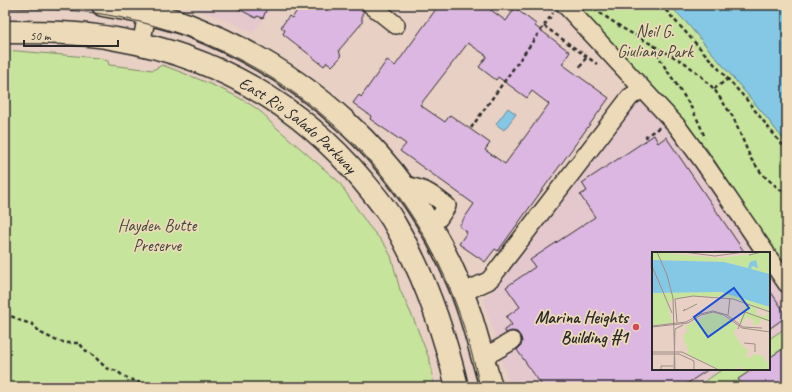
<svg xmlns="http://www.w3.org/2000/svg" width="792" height="392" viewBox="0 0 792 392" font-family="Caveat,sans-serif">
  <style>
    .built { fill: #e4c8cd; fill-rule: evenodd }
    .green { fill: #c7e49c; stroke: #798864 }
    .water { fill: #85c8e6; stroke: #61899b }
    .building { fill: #dcb7e1; stroke: #2b2b2b; fill-rule: evenodd }
    .lines { fill: none; stroke-linecap: round; stroke-linejoin: round }
    .minor-casing { stroke: #2b2b2b; stroke-width: 20 }
    .major-casing { stroke: #2b2b2b; stroke-width: 25 }
    .path { stroke: #2b2b2b; stroke-width: 2.5; stroke-dasharray: 4 3; stroke-linecap: butt }
    .minor { stroke: #eddab8; stroke-width: 17 }
    .major { stroke: #eddab8; stroke-width: 22 }
    .tram { stroke: #2b2b2b; stroke-width: 1 }
    .poi-dot { fill: #d1495b; stroke: #eddab8; stroke-width: 1.5 }
    .labels { text-anchor: middle; stroke-width: 3.5; stroke-linejoin: round; paint-order: stroke }
    .park-label { font-size: 17px; fill: #42473c; stroke: #eddab8 }
    .street-label { font-size: 17px; fill: #2b2b2b; stroke: #eddab8 }
    .poi-label { font-size: 17px; font-weight: bold; fill: #2b2b2b; stroke: #eddab8; text-anchor: end }
    .inset-road { fill: none; stroke: #9c8e87; stroke-width: 1 }
    .view { fill: #1d4ed8; fill-opacity: 0.15; stroke: #1d4ed8; stroke-width: 2 }
    .inset-edge { fill: none; stroke: #2b2b2b; stroke-width: 2 }
  </style>
  <rect width="100%" height="100%" fill="#e8d0c4"/>
  <filter id="ink" filterUnits="userSpaceOnUse"><feTurbulence type="fractalNoise" baseFrequency=".025" numOctaves="2"/><feDisplacementMap in="SourceGraphic" scale="8" xChannelSelector="R" yChannelSelector="G"/><feConvolveMatrix kernelMatrix="1 2 1 2 8 2 1 2 1" color-interpolation-filters="sRGB"/></filter>
  <g filter="url(#ink)">
    <path class="built" d="M186,5H274L253,33L229,21Z
      M646,79L707,149L787,272V387H510L484,301ZM653,253H769V369H653Z"/>
    <path class="green" d="M558,5H669L686,22L763,113L787,144V271L707,149L646,79Z
      M5,50L99,58L108,61L109,65L153,70L162,65C186,74 258,100 270,122L339,182L368,225L385,245L391,256L400,290L414,320L430,361L434,387H5Z
      M787,327V387H696L723,369H769V339Z"/>
    <path class="water" d="M669,5H787V144L763,113L686,22Z
      M508,108L516,114L504,130L496,124Z"/>
    <path class="building" d="M231,5H268L263,18L257,16L256,18Z
      M301,5H361L364,11L362,14V23L339,50L341,57L332,66L327,62L324,66L283,34L285,30L281,27L289,16L292,18Z
      M439,5H484L506,21L515,8L536,24L535,26L570,52L562,64L609,98L498,251L495,249L485,262L459,244L467,232L459,226L474,204L400,151L406,144L370,119L371,116L353,103L359,95L361,97L387,60L395,66ZM468,43L487,56L479,67L496,80L498,77L527,98L532,91L549,104L505,164L485,150L490,143L450,115L445,122L420,105Z
      M654,135L658,143L666,137L745,253H653V369H709L682,387H543L517,350L521,346L522,341L520,336L517,332L512,331L506,333L504,330L512,325L506,317L520,307L506,287L535,267L530,260L595,217L580,195L587,191L582,183Z
      M769,289L787,316L769,329Z
      M787,346V387H744L738,379L753,369H769V358Z"/>
    <g class="lines">
      <g class="minor-casing">
        <path id="minor" d="M371,5L396,25
          M565,5L677,126L702,160L766,253
          M141,45L147,14L152,5
          M404,185C426,189 430,193 447,206L439,218L430,226
          M769,258L787,284
          M462,293L488,281L492,277L630,97L642,89
          M482,356L495,351L512,341"/>
      </g>
      <g class="major-casing">
        <g id="major">
          <path d="M103,5C131,10 161,15 188,25C307,71 404,157 455,275C471,310 480,350 491,387"/>
          <path id="s1" d="M5,32C42,32 80,32 116,39C215,56 299,104 363,181C373,193 384,206 392,219C423,271 443,328 457,387"/>
        </g>
      </g>
      <path class="path" d="M588,5L624,29L685,63L700,75L714,89L733,117L751,159L763,175L777,187L787,195
        M661,5L746,99L787,151
        M544,26L597,64
        M655,46C660,63 671,75 680,90C690,104 699,121 705,138
        M580,67L587,56
        M714,89L728,79
        M471,128L553,13
        M647,138L646,136L660,127
        M5,313L21,321L32,324L41,333L57,341L68,343H79L87,352L93,355L106,368L117,371L123,376L147,386L154,385"/>
      <use href="#minor" class="minor"/>
      <use href="#major" class="major"/>
      <path class="tram" d="M5,8C43,9 81,9 118,17C249,43 364,126 428,243C453,288 469,337 480,387"/>
    </g>
  </g>
  <circle class="poi-dot" cx="636" cy="327" r="4"/>
  <g class="labels">
    <g class="park-label">
      <text x="655" y="37">Neil G.<tspan x="655" dy="20">Giuliano Park</tspan></text>
      <text x="157" y="231">Hayden Butte<tspan x="157" dy="20">Preserve</tspan></text>
    </g>
    <g class="street-label">
      <text dy="6" stroke="none"><textPath href="#s1" startOffset="316">East Rio Salado Parkway</textPath></text>
    </g>
    <g class="poi-label">
      <text x="628" y="323">Marina Heights<tspan x="628" dy="20">Building #1</tspan></text>
    </g>
  </g>
  <g transform="translate(652 252)">
    <rect width="118" height="118" fill="#e8d0c4"/>
    <path d="M0,0L67,6L118,0V24L72,10L0,8ZM58,39L92,45L118,55V60L78,45L45,44L22,47L16,51L20,71L0,73V41ZM94,52L104,56V62L114,65L116,60L118,61V70L109,67L106,73H101L102,68L94,65L91,71L87,70ZM58,61L70,63L85,74L83,80L80,74L83,83L88,91L96,99L93,104L97,106L103,102L111,104L114,110H117L115,118H90V114L83,118H68L33,101L37,100L32,88V82L36,79L33,75Z" fill="#c7e49c"/>
    <path d="M0,8L72,10L96,16L98,10L104,8L106,16L100,14L99,17L118,22V55L69,40L0,41Z" fill="#85c8e6"/>
    <path class="inset-road" d="M5,0L15,23L21,46L23,118M31,0L63,4L92,0M97,3L110,0M0,14L20,61M33,57L31,59L45,52M76,63L78,46M25,70L23,47L41,44L81,47L118,60M0,74L34,70L48,62L61,59L75,63L91,75L110,76M0,75L36,71L49,63L61,60L72,63L90,76L118,80M86,77L93,60L118,69M92,91L103,92V100M0,100H30L67,118M0,102H27L42,109V118M9,118V114H21M22,118L23,77L31,73"/>
    <path class="view" d="M82,36L97,56L56,85L42,65Z"/>
    <rect width="118" height="118" class="inset-edge"/>
  </g>
  <rect width="792" height="392" fill="none" stroke="#eddab8" stroke-width="20"/>
  <rect x="10" y="10" width="772" height="372" fill="none" stroke="#2b2b2b" stroke-width="1.5" filter="url(#ink)"/>
  <path d="M24 40v6h94v-6" fill="none" stroke="#2b2b2b" stroke-width="2"/>
  <text x="30" y="40" font-size="12" fill="#2b2b2b" stroke="#eddab8" stroke-width="3" paint-order="stroke">50 m</text>
</svg>
